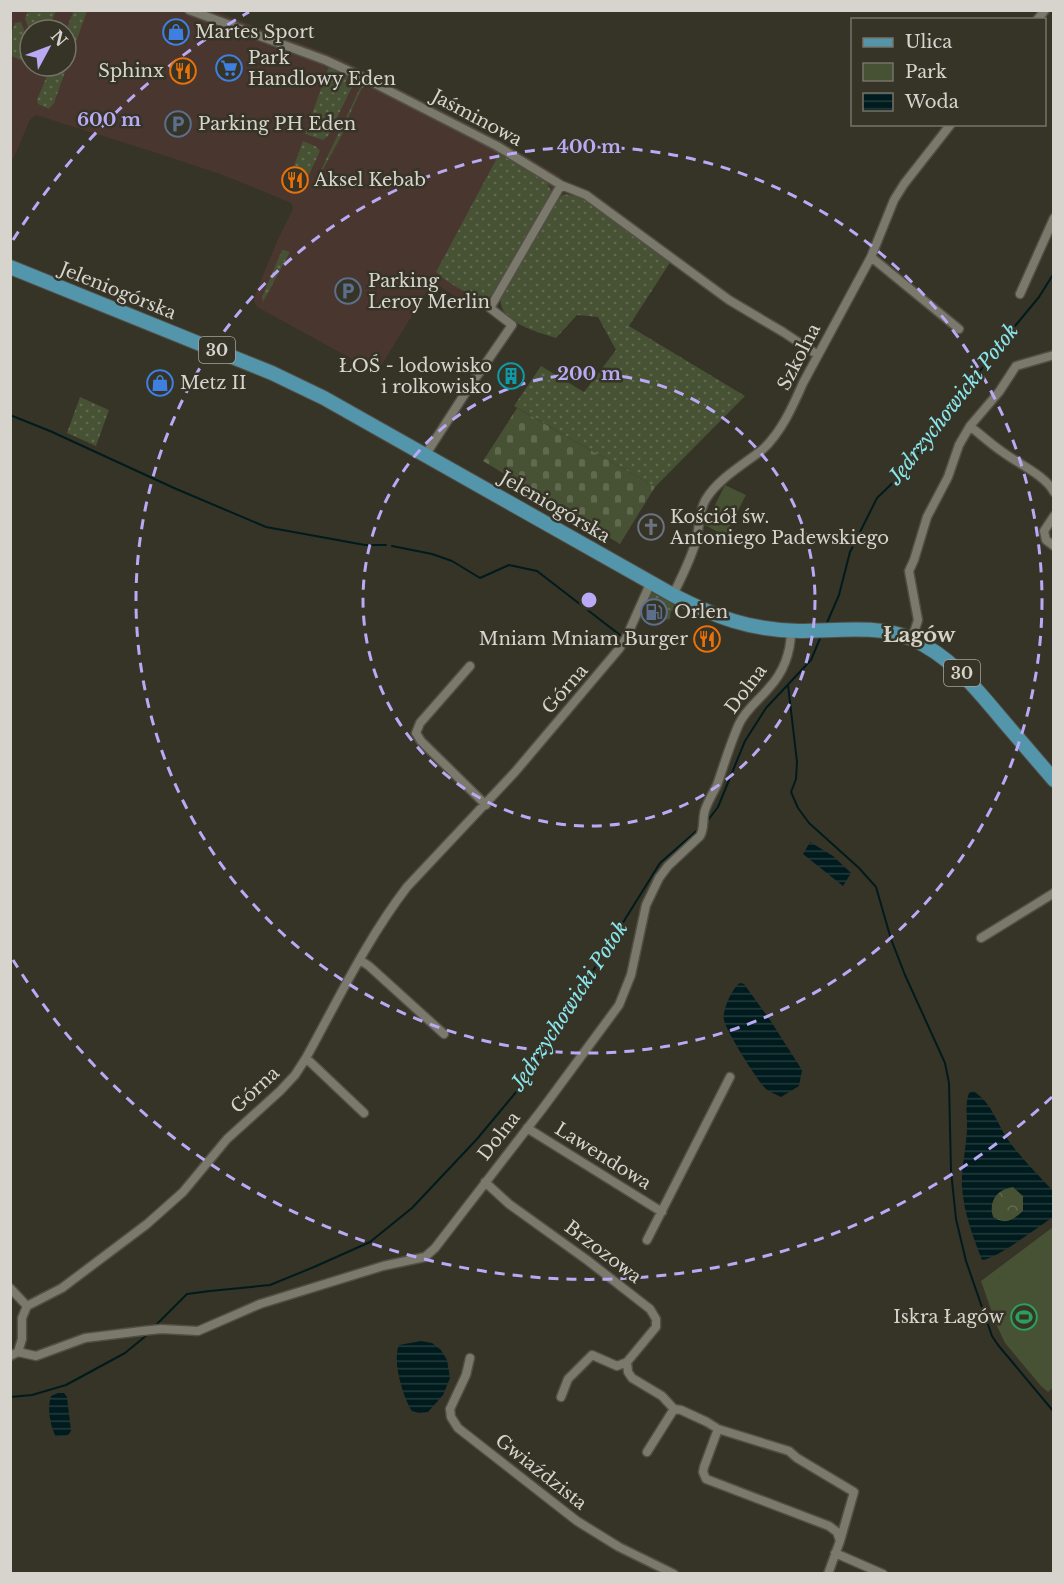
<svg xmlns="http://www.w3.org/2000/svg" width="1064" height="1584" viewBox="0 0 1064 1584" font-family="'Libre Baskerville',serif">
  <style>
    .commercial { fill: #49362f; fill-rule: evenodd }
    .grass { fill: url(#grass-dots) }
    .forest { fill: url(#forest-crowns) }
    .cemetery { fill: url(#cemetery-stones) }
    .green { fill: #475133 }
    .water { fill: url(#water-rules); fill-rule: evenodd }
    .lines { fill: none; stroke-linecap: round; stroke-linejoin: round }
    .stream { stroke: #001b1d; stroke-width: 2 }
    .street-casing { stroke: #514f45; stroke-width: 11 }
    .primary-casing { stroke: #514f45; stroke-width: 16 }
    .street { stroke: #7b796b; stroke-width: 8 }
    .primary { stroke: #5395ab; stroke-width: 14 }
    .ring { fill: none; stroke: #baaaf6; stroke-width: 3; stroke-dasharray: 10 8 }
    .labels { text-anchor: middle; stroke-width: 5; stroke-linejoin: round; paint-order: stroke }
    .shield { fill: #363327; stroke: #a6a49b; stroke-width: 1.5 }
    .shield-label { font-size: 16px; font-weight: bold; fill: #d6d4cd }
    .poi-label { font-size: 18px; fill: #d6d4cd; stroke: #363327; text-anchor: start }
    .street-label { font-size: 18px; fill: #d6d4cd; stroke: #363327 }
    .water-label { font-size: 20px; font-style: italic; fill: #89e6ed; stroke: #363327 }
    .quarter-label { font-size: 21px; font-weight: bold; fill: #d5d2c3; stroke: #363327 }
    .centre { fill: #baaaf6; stroke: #363327; stroke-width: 3 }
    .ring-label { font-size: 18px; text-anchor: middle; font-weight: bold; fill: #baaaf6; stroke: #363327; stroke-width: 5; stroke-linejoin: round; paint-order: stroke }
  </style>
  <defs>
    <pattern id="grass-dots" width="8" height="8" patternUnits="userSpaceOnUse" patternTransform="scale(1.5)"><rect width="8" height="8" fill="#475133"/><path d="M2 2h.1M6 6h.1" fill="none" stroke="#61694f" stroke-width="1.8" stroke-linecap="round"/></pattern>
    <pattern id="forest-crowns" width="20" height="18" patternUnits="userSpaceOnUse" patternTransform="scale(1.5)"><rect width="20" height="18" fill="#475133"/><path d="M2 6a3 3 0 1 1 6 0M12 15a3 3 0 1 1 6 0" fill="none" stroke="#61694f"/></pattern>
    <pattern id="cemetery-stones" width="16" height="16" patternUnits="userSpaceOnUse" patternTransform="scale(1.5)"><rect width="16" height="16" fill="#475133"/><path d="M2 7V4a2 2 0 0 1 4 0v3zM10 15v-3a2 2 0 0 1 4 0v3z" fill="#61694f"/></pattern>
    <pattern id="water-rules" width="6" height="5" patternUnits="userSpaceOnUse" patternTransform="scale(1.5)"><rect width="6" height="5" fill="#001b1d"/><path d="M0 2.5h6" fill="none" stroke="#243b3d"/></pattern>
  </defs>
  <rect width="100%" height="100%" fill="#363327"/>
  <path class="commercial" d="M212,10L255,26L339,58L501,141L561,177L491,294L478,312L438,285L433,284L429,288L381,366L375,369H370L257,307L254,301L255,295L277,241L293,209L292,204L289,202L220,174L163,155L36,115L30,120L11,164V11ZM30,30H66V66H30Z"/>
  <path class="grass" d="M74,10L87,11L75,45L66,43V30Z
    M28,11V10L56,11L48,30H30V32L25,19Z
    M21,22L30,45V64L11,56V33L15,23Z
    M66,56L70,58L54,103L49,109L38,104L37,100L51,66H66Z
    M329,66L349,74L345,83L352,87L328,136L323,140L305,134Z
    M367,83L375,87V89L367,86L362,88L347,120L349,122L310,193L360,88L361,85Z
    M474,138L499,151L545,178L551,191L550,198L493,295L485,298C471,297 446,282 436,272L499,154L474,140Z
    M303,141L317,147L320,151L302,190L297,187L301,177L295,174L293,178L290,176Z
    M564,194L583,197L671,261L629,326L745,396L655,487L514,406L541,366L584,392L616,350L598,317L577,315L556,338C538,332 496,322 501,296L556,201Z
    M282,250H284L290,252L263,302L262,297Z
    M80,397L109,410L96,446L67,433Z
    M653,593L678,606L679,612L671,611L670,619L664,620L663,604H648L646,611V620L643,619C639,610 645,598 653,593Z"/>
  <path class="forest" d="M1013,1187L1023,1196V1211C1011,1221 1007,1225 993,1217C988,1201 997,1189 1013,1187Z"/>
  <path class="cemetery" d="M517,408L655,487L620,544L483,461Z"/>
  <path class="green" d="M725,485L746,495L725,536L705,525Z
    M1053,1227L1054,1387L1048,1392L1041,1386L1005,1343L996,1324L981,1281Z"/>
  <path class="water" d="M810,842L833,856L851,873L843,886L803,854Z
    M740,983L744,984L770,1020L802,1070L799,1086L781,1097C776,1094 769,1092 765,1088C757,1080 726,1031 724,1020C722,1011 732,988 740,983Z
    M973,1091C990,1101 996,1120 1006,1137C1019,1156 1037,1174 1053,1191V1217C1038,1227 998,1258 982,1260C973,1237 964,1213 962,1187C961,1167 967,1146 967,1126C967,1114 965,1105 969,1093ZM1013,1187L1023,1196V1211C1012,1221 1006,1225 993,1217C988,1201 997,1189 1013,1187Z
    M421,1341L432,1343L441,1350L447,1360L450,1378L443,1395L428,1412L419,1413L412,1411C403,1397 392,1361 399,1345Z
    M58,1393H64L67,1397L71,1431L68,1435L56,1437C50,1425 47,1409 51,1396Z"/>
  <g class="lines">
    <path class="stream" d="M10,415L50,431L174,488L266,527L365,545H386
      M392,546L432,554L452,561L480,578L509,565L537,571L620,635
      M826,625L839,595L850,552L877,498L903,473L955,406L996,349L1039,297L1054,273
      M788,685L797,762L796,779L791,792L798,808L809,823L859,868L876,887L891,939L905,975L945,1063L949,1083L951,1171L956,1219L966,1261L992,1336L998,1345L1054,1412
      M708,820L718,807L745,741L766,708L811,660L821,636
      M156,1325L187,1294L210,1291L270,1285L314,1267L370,1242L412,1208L477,1139L522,1085L660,863L700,828
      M10,1397L32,1395L66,1385L125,1353L147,1335"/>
    <g class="street-casing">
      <path id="street" d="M189,10L325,60L362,77L497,146L561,185L586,195L729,300L783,332L818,355
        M1037,20L1045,10
        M871,257L959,329
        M1020,294L1054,218
        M970,426C981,435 992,445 1004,453C1019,464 1046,476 1054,492
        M426,454L466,392L512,325L490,308L561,185
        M1054,516L1044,531L1046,540L1054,546
        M673,595C681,578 690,561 695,544C700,529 698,512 706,499C718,479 744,464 762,450C781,433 793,406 803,383L871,257L894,200L904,184L951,124
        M912,639L918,620L909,571L914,560L927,517L948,477L959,445L970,426L999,392L1016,366L1054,355
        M470,666L420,723L416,733L421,741L486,805
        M981,938L1054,893
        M360,960L369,966L444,1034
        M306,1058L364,1113
        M527,1128L662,1212
        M485,1182L509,1204L587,1260L650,1309L656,1319V1327L627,1362L628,1372L632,1378L662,1396L674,1409L681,1410L707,1422L718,1429L789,1451L797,1458L854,1492L840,1541
        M647,1240L730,1077
        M10,1288L27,1306
        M18,1352L36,1356L85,1338L142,1331L161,1329L198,1331L260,1304L383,1266L425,1257L435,1248L543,1108L619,1005L631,975L646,905L659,878L668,866L700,836C705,828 702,819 705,810C708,801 713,793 717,785C724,765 730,744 739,724C746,709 758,701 768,689C783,673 791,652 791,630
        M10,1356L18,1352L22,1339V1318L27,1306L62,1288L147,1224L183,1192L227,1139L280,1091L295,1075L306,1058C338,1000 367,939 407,887L515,772L619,649L626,638L651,582
        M470,1358L466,1375L450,1409L451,1417L458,1428L577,1521L619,1547L674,1574
        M561,1397L568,1379L592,1355L617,1366L627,1362
        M718,1429L704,1467L703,1472L706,1479L829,1526L837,1532L840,1541L828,1574
        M647,1452L674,1409
        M835,1553L883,1574"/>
    </g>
    <g class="primary-casing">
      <path id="primary" d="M10,267L272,373L324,398L673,595C716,617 749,630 799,631C836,631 877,624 912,639C950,656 974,686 1000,717C1018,738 1036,759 1054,780"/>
    </g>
    <use href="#street" class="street"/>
    <use href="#primary" class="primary"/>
  </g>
  <g class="ring">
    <circle cx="589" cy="600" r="226"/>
    <circle cx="589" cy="600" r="453"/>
    <path d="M1052 1097A679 679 0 0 1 13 960M13 240A679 679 0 0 1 249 12"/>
  </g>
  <defs>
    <g id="shop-ring" transform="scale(1.35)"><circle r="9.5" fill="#363327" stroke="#3f7fe0" stroke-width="1.5"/><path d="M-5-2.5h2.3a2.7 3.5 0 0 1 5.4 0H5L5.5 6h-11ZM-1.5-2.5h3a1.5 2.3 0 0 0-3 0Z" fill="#3f7fe0"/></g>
    <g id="supermarket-ring" transform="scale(1.35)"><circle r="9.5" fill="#363327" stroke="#3f7fe0" stroke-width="1.5"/><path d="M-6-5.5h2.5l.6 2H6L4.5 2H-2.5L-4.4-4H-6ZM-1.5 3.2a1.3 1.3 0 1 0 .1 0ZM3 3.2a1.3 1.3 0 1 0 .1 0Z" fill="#3f7fe0"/></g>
    <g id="restaurant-ring" transform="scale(1.35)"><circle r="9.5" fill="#363327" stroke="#e8710a" stroke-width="1.5"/><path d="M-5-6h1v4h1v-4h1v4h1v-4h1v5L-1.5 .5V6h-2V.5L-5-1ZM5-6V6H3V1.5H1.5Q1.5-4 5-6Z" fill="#e8710a"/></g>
    <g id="parking-ring" transform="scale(1.35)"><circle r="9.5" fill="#363327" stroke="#5c6f8a" stroke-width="1.5"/><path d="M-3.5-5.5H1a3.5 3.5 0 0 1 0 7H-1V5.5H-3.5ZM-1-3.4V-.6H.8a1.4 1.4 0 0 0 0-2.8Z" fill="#5c6f8a"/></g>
    <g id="building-ring" transform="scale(1.35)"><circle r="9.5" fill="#363327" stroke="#0f9aa8" stroke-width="1.5"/><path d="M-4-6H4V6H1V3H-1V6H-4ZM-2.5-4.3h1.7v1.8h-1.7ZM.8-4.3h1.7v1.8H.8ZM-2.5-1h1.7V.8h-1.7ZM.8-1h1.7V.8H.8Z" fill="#0f9aa8"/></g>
    <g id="church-ring" transform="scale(1.35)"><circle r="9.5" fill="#363327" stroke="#6b7280" stroke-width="1.5"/><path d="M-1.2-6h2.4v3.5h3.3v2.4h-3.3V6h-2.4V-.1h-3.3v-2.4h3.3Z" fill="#6b7280"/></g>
    <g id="fuel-ring" transform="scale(1.35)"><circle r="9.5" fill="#363327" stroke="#5c6f8a" stroke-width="1.5"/><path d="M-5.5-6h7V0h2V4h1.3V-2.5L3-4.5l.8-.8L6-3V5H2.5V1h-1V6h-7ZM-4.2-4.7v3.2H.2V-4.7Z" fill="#5c6f8a"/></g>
    <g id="stadium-ring" transform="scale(1.35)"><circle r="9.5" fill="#363327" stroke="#2e9e5b" stroke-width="1.5"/><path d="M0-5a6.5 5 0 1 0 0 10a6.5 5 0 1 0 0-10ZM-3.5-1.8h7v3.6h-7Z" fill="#2e9e5b"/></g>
  </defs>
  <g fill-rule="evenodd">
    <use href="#shop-ring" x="176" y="32"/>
    <use href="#supermarket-ring" x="229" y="68"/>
    <use href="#restaurant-ring" x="183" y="71"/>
    <use href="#parking-ring" x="178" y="124"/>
    <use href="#restaurant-ring" x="295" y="180"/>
    <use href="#parking-ring" x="348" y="291"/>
    <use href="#building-ring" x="511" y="376"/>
    <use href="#shop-ring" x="160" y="383"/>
    <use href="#church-ring" x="651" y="527"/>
    <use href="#fuel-ring" x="654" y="612"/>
    <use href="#restaurant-ring" x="707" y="639"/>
    <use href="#stadium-ring" x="1024" y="1317"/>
  </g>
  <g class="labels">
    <g class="shield">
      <rect x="199" y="337" width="36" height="26" rx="4.5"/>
      <rect x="944" y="660" width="36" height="26" rx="4.5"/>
    </g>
    <g class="shield-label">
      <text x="217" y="356">30</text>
      <text x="962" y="679">30</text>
    </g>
    <g class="poi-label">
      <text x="195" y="38">Martes Sport</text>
      <text x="248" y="64">Park<tspan x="248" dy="21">Handlowy Eden</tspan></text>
      <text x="164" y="77" text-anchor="end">Sphinx</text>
      <text x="198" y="130">Parking PH Eden</text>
      <text x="314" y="186">Aksel Kebab</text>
      <text x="368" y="287">Parking<tspan x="368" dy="21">Leroy Merlin</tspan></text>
      <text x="492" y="372" text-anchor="end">ŁOŚ - lodowisko<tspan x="492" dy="21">i rolkowisko</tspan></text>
      <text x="180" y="389">Metz II</text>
      <text x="670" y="523">Kościół św.<tspan x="670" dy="21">Antoniego Padewskiego</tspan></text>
      <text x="674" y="618">Orlen</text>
      <text x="688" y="645" text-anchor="end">Mniam Mniam Burger</text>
      <text x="1004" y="1323" text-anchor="end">Iskra Łagów</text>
    </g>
    <g class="street-label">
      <text transform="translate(477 118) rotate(28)" y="6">Jaśminowa</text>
      <text transform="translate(118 291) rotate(22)" y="6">Jeleniogórska</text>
      <text transform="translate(799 357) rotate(-63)" y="6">Szkolna</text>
      <text transform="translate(555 507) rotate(30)" y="6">Jeleniogórska</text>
      <text transform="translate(565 689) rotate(-49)" y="6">Górna</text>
      <text transform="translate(746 689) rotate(-53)" y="6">Dolna</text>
      <text transform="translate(255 1090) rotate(-43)" y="6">Górna</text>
      <text transform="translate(499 1136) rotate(-52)" y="6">Dolna</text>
      <text transform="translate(603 1156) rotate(32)" y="6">Lawendowa</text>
      <text transform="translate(603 1252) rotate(37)" y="6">Brzozowa</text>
      <text transform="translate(541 1472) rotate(38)" y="6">Gwiaździsta</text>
    </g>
    <g class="water-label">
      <text transform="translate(953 404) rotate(-52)" y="7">Jędrzychowicki Potok</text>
      <text transform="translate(569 1006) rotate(-57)" y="7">Jędrzychowicki Potok</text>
    </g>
    <g class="quarter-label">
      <text x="919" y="642">Łagów</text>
    </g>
  </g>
  <circle cx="589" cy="600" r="9" class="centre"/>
  <g class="ring-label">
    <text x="109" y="126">600 m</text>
    <text x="589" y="153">400 m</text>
    <text x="589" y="380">200 m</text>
  </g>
  <rect width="1064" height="1584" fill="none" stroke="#d6d4cd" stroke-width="24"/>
  <rect x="851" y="18" width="195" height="108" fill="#363327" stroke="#767369" stroke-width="1.5"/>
  <rect x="863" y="38" width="30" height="9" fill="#5395ab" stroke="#767369" stroke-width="1.5"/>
  <text x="905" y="48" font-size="18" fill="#d6d4cd">Ulica</text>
  <rect x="863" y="63" width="30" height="18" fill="#475133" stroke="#767369" stroke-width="1.5"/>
  <text x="905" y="78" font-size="18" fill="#d6d4cd">Park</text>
  <rect x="863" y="93" width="30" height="18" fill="url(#water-rules)" stroke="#767369" stroke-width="1.5"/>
  <text x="905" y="108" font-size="18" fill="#d6d4cd">Woda</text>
  <g transform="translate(48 48) rotate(49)"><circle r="28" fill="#363327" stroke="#767369" stroke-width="1.5"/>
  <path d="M0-4.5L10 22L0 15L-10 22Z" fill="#baaaf6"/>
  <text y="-9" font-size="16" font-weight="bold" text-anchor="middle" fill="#d6d4cd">N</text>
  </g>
</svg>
